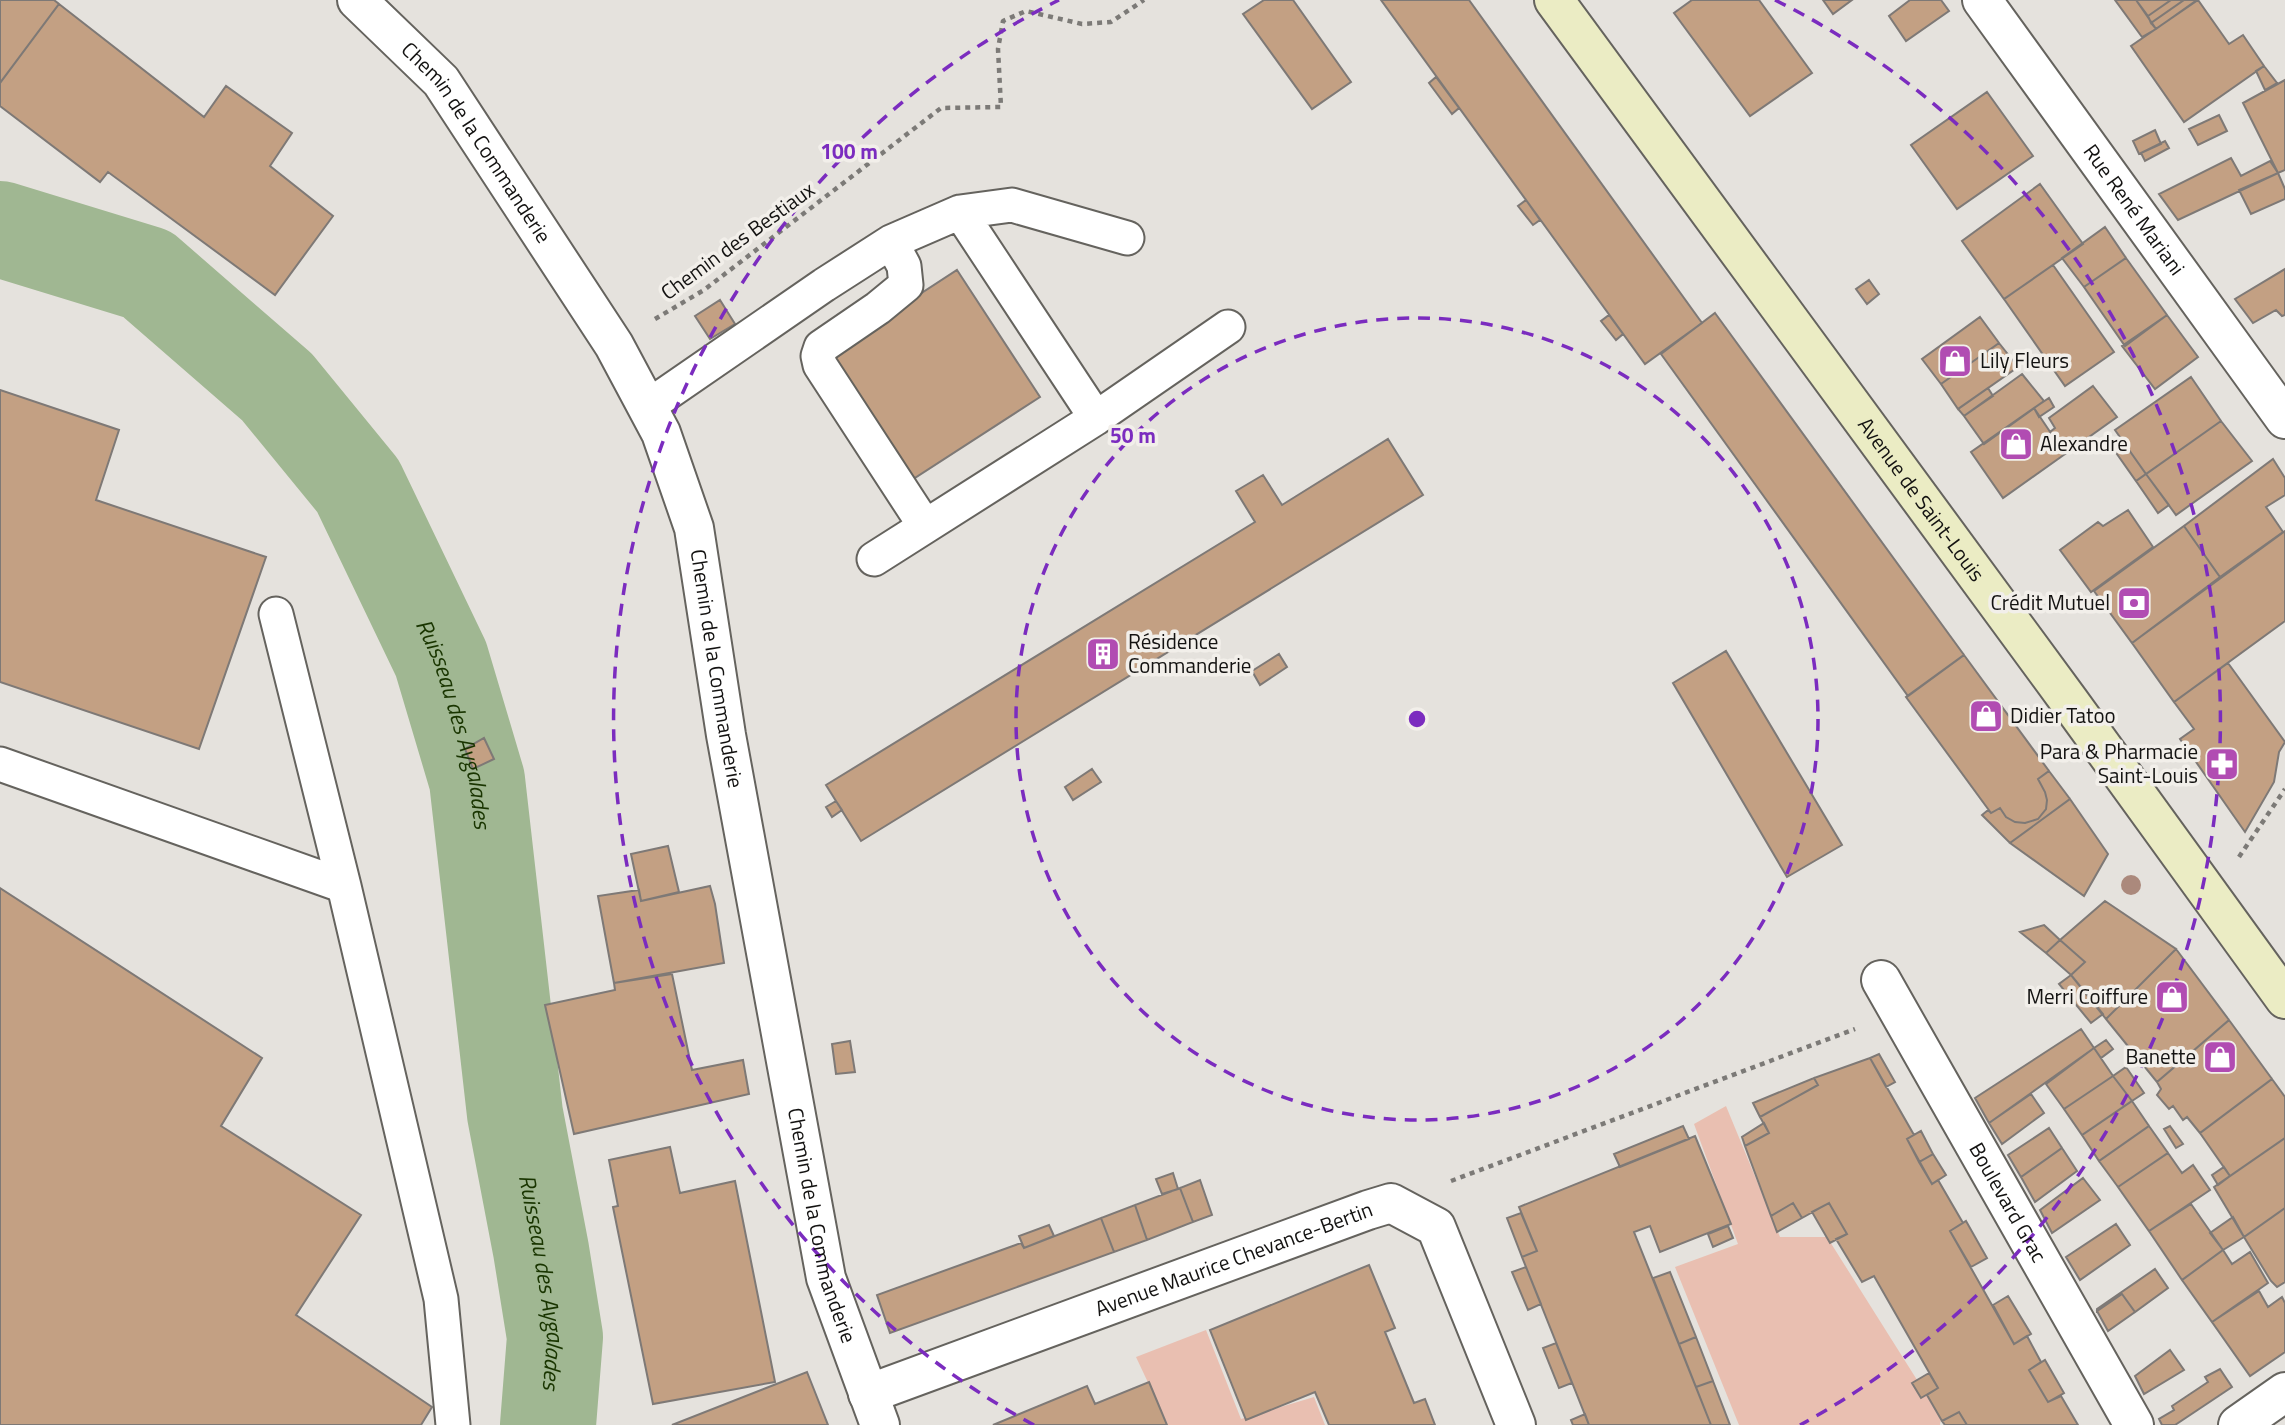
<svg xmlns="http://www.w3.org/2000/svg" width="2285" height="1425" viewBox="0 0 2285 1425" font-family="'Titillium Web',sans-serif">
  <style>
    .green { fill: #e9bfb1 }
    .lines { fill: none; stroke-linecap: round; stroke-linejoin: round }
    .river { stroke: #a0b792; stroke-width: 96 }
    .building { fill: #c3a083; stroke: #7e7976; stroke-width: 2 }
    .lane-casing { stroke: #65635e; stroke-width: 37 }
    .street-casing { stroke: #65635e; stroke-width: 42 }
    .secondary-casing { stroke: #65635e; stroke-width: 42 }
    .path { stroke: #7c7a77; stroke-width: 4.5; stroke-dasharray: 5 5; stroke-linecap: butt }
    .lane { stroke: #fff; stroke-width: 33 }
    .street { stroke: #fff; stroke-width: 38 }
    .secondary { stroke: #ebecc4; stroke-width: 38 }
    .tree { fill: #ab897c }
    .ring { fill: none; stroke: #7b2cbf; stroke-width: 3.5; stroke-dasharray: 12 9 }
    .labels { text-anchor: middle; stroke-width: 7; stroke-linejoin: round; paint-order: stroke }
    .street-label { font-size: 21px; fill: #131211; stroke: #f2efea }
    .poi-label { font-size: 21px; fill: #131211; stroke: #f2efea; text-anchor: start }
    .water-label { font-size: 23px; font-style: italic; fill: #193500; stroke: #f2efea }
    .centre { fill: #7b2cbf; stroke: #f2efea; stroke-width: 3.5 }
    .ring-label { font-size: 21px; text-anchor: middle; font-weight: bold; fill: #7b2cbf; stroke: #f2efea; stroke-width: 7; stroke-linejoin: round; paint-order: stroke }
  </style>
  <rect width="100%" height="100%" fill="#e5e2dd"/>
  <path class="green" d="M1726,1106L1780,1237H1827L1941,1418L1940,1425H1739L1675,1267L1738,1244L1694,1124Z
    M1206,1330L1241,1419L1314,1397L1325,1425H1168L1136,1357Z"/>
  <g class="lines">
    <path class="river" id="s1" d="M0,229L147,274L277,387L358,486L441,659L477,780L515,1114L541,1250L555,1337L548,1425"/>
  </g>
  <path class="building" d="M0,0H54L59,4L0,83Z
    M1264,0H1293L1351,82L1312,109L1243,14Z
    M1381,0H1469L1702,323L1645,364Z
    M1692,0H1759L1812,73L1750,116L1674,13Z
    M1823,0H1852L1833,14Z
    M1910,0H1941L1949,11L1906,41L1889,16Z
    M2115,0H2136L2156,29L2142,37Z
    M2136,0H2171L2148,16Z
    M2171,0H2184L2151,23L2148,16Z
    M2184,0H2197L2156,29L2151,23Z
    M2198,0L2229,44L2243,35L2264,66L2184,122L2131,46Z
    M59,4L204,117L226,86L292,133L270,166L333,216L275,295L108,172L100,182L0,106V83Z
    M2264,66L2277,83L2265,90L2256,71Z
    M1436,77L1459,108L1452,114L1429,83Z
    M2285,80V170L2278,173L2243,103Z
    M1987,92L2033,156L1957,209L1911,145Z
    M2219,115L2227,131L2198,145L2189,129Z
    M2155,130L2161,144L2139,154L2133,141Z
    M2165,141L2169,148L2145,161L2141,153Z
    M2231,158L2241,176L2270,161L2278,173L2178,220L2159,194Z
    M2278,173L2285,189V199L2251,214L2239,190Z
    M2040,184L2083,244L2004,299L1962,241Z
    M1526,200L1540,220L1533,225L1518,206Z
    M2105,227L2126,258L2084,287L2062,258Z
    M2126,258L2167,315L2125,346L2084,287Z
    M2053,265L2114,352L2065,386L2004,299Z
    M2285,269V315L2282,316L2276,310L2253,323L2235,299Z
    M957,270L1040,397L907,483L825,356Z
    M1869,280L1879,294L1867,304L1856,289Z
    M720,300L735,324L710,339L695,316Z
    M1715,313L1964,655L1908,696L1661,354Z
    M1609,315L1623,334L1616,340L1601,321Z
    M2167,315L2198,357L2155,389L2122,346Z
    M1980,317L1999,343L1941,384L1922,359Z
    M1999,343L2018,367L1958,409L1941,384Z
    M2022,374L2044,401L1984,444L1964,416Z
    M2191,377L2221,421L2146,474L2115,430Z
    M2093,386L2117,417L2065,454L2050,432L2055,428L2049,418Z
    M1988,388L1993,396L1964,416L1958,409Z
    M0,390L119,430L96,500L266,557L199,749L0,682Z
    M2049,398L2054,407L2039,417L2034,408Z
    M2034,408L2065,454L2003,498L1971,452Z
    M2221,421L2252,461L2176,515L2146,474Z
    M1388,439L1423,495L861,841L826,785L1255,522L1236,491L1263,475L1282,505Z
    M2122,440L2146,474L2136,481L2112,447Z
    M2273,459L2285,478V495L2266,507L2283,532L2220,577L2184,526Z
    M2146,474L2169,505L2158,513L2136,481Z
    M2128,510L2153,547L2091,592L2060,550L2098,522L2103,526Z
    M2184,526L2220,577L2132,643L2094,591Z
    M2285,531V621L2174,702L2132,643Z
    M1726,651L1842,845L1787,877L1673,683Z
    M1279,654L1287,667L1260,685L1252,671Z
    M1964,655L2049,771L2038,779L2045,792L2047,800L2046,809L2038,819L2025,823L2015,822L2006,817L2000,808L1991,813L1906,697Z
    M2228,663L2285,742L2279,752L2274,782L2245,832L2180,739L2194,729L2174,702Z
    M484,738L494,759L473,769L465,749Z
    M1092,769L1101,782L1073,800L1065,787Z
    M2049,771L2070,799L2010,843L1982,815L1988,810L1991,813L2000,808L2006,817L2015,822L2025,823L2038,819L2046,809L2047,800L2045,792L2038,779Z
    M2070,799L2108,854L2084,896L2010,843Z
    M836,801L842,810L832,817L826,807Z
    M668,846L679,892L641,901L631,854Z
    M710,886L715,904L724,963L614,983L598,896L639,890L641,901Z
    M0,888L262,1058L221,1126L361,1215L296,1315L432,1407L421,1425H0Z
    M2105,901L2176,949L2106,1019L2071,975L2085,962L2060,940Z
    M2044,925L2060,940L2046,953L2020,932Z
    M2060,940L2085,962L2071,975L2046,953Z
    M2176,949L2229,1020L2157,1082L2106,1019Z
    M672,974L692,1070L743,1060L749,1094L574,1134L545,1005L615,990L614,983Z
    M2071,975L2103,1014L2091,1023L2059,984Z
    M2229,1020L2272,1079L2200,1133L2187,1117L2183,1120L2173,1106L2169,1109L2157,1095L2161,1089L2157,1082Z
    M2081,1029L2094,1048L1989,1123L1975,1098Z
    M2106,1040L2113,1049L2101,1058L2094,1048Z
    M850,1041L855,1072L836,1074L832,1044Z
    M2094,1048L2113,1076L2064,1109L2046,1084Z
    M1879,1054L1895,1082L1886,1087L1870,1058Z
    M1870,1058L1914,1135L1907,1139L1932,1184L1938,1180L1963,1223L1950,1231L2014,1344L2027,1336L2041,1362L2029,1370L2048,1402L2061,1396L2078,1425H1967L1959,1412L1942,1421L1927,1395L1938,1388L1874,1276L1862,1282L1836,1239L1847,1234L1829,1203L1802,1218L1793,1203L1771,1216L1745,1146L1769,1133L1760,1117L1818,1085L1814,1078Z
    M2126,1067L2144,1093L2132,1101L2113,1076Z
    M2113,1076L2132,1101L2082,1135L2064,1109Z
    M1814,1078L1818,1085L1760,1117L1753,1103Z
    M2272,1079L2285,1097V1138L2230,1176L2200,1133Z
    M2031,1094L2044,1113L2002,1144L1989,1123Z
    M2132,1101L2149,1126L2099,1161L2082,1135Z
    M1764,1123L1769,1133L1745,1146L1742,1137Z
    M1683,1126L1689,1139L1620,1167L1614,1154Z
    M2149,1126L2168,1153L2118,1187L2099,1161Z
    M2170,1126L2183,1144L2176,1148L2164,1129Z
    M2049,1128L2062,1148L2021,1177L2008,1155Z
    M1921,1131L1933,1154L1919,1162L1907,1139Z
    M1695,1136L1731,1224L1660,1252L1650,1226L1634,1232L1711,1425H1589L1522,1257L1537,1251L1519,1207Z
    M2285,1138V1208L2244,1237L2214,1187Z
    M670,1147L680,1193L735,1181L775,1382L653,1404L613,1207L618,1206L609,1160Z
    M2062,1148L2077,1171L2035,1202L2021,1177Z
    M2168,1153L2182,1173L2193,1165L2210,1190L2149,1231L2118,1187Z
    M1933,1154L1946,1175L1932,1184L1919,1162Z
    M2224,1167L2230,1176L2218,1185L2212,1175Z
    M1173,1173L1178,1189L1162,1194L1156,1179Z
    M2083,1178L2100,1200L2052,1233L2040,1210Z
    M1200,1180L1212,1215L1193,1222L1180,1188Z
    M1180,1188L1193,1222L1147,1240L1135,1205Z
    M1793,1203L1802,1218L1777,1232L1771,1216Z
    M1829,1203L1847,1234L1830,1243L1812,1212Z
    M2191,1204L2223,1250L2182,1280L2149,1231Z
    M1135,1205L1147,1240L1114,1252L1101,1218Z
    M2285,1208V1282L2277,1287L2271,1281L2244,1237Z
    M1521,1213L1537,1251L1522,1257L1507,1218Z
    M2233,1217L2244,1237L2223,1250L2210,1233Z
    M1101,1218L1114,1252L890,1333L877,1295L1021,1243L1024,1248Z
    M1966,1221L1987,1258L1971,1267L1950,1231Z
    M2116,1224L2130,1245L2080,1280L2066,1257Z
    M1049,1225L1054,1236L1024,1248L1019,1236Z
    M1728,1226L1733,1238L1713,1247L1708,1234Z
    M2223,1250L2232,1264L2250,1252L2268,1283L2212,1322L2182,1280Z
    M1369,1265L1395,1328L1385,1332L1414,1403L1425,1399L1435,1425H1329L1315,1392L1246,1420L1210,1330Z
    M1526,1267L1541,1304L1528,1310L1512,1272Z
    M2155,1269L2168,1288L2135,1312L2122,1294L2097,1311V1309Z
    M1670,1272L1696,1337L1679,1344L1653,1278Z
    M2259,1291L2268,1307L2282,1297L2285,1303V1352L2250,1376L2212,1322Z
    M2122,1294L2135,1312L2108,1331L2097,1311Z
    M2008,1296L2031,1334L2014,1344L1993,1305Z
    M1696,1337L1713,1381L1696,1387L1679,1344Z
    M1556,1343L1572,1383L1559,1388L1543,1348Z
    M2170,1350L2184,1370L2144,1394L2135,1376Z
    M2045,1360L2064,1393L2048,1402L2029,1370Z
    M2220,1369L2232,1387L2175,1425H2162L2159,1419L2174,1410L2172,1406L2208,1382L2205,1377Z
    M807,1372L828,1425H672Z
    M1929,1373L1938,1388L1921,1398L1912,1383Z
    M1713,1381L1730,1425H1711L1696,1387Z
    M1149,1382L1167,1425H993L1087,1386L1095,1404Z
    M1959,1412L1967,1425H1945L1942,1421Z
    M1585,1414L1589,1425H1573L1571,1420Z"/>
  <g class="lines">
    <g class="lane-casing">
      <path id="lane" d="M960,212L1096,418L1228,327
        M891,242L904,266L906,285L878,308L821,347L818,356L820,365L925,526
        M647,407L824,285L891,242L960,212L1012,205L1127,238
        M874,559L1096,418
        M276,614L344,886
        M0,764L344,886L441,1299L453,1425"/>
    </g>
    <g class="street-casing">
      <g id="street">
        <path id="s2" d="M357,0L441,81L614,345L661,433L694,528L726,735L826,1278L880,1425"/>
        <path id="s3" d="M1982,0L2285,419"/>
        <path id="s4" d="M1881,980L2134,1425"/>
        <path id="s5" d="M868,1394L1368,1210L1391,1203L1436,1227L1516,1425"/>
        <path d="M2238,1425L2285,1392"/>
      </g>
    </g>
    <g class="secondary-casing">
      <g id="secondary">
        <path id="s6" d="M1554,0L2069,701L2285,999"/>
      </g>
    </g>
    <path class="path" d="M655,319L704,290L941,108L1001,107L998,49L1003,21L1026,11L1082,24L1111,22L1144,0
      M2239,857L2285,789
      M1451,1181L1855,1029"/>
    <use href="#lane" class="lane"/>
    <use href="#street" class="street"/>
    <use href="#secondary" class="secondary"/>
  </g>
  <circle class="tree" cx="2131" cy="885" r="10"/>
  <g class="ring">
    <circle cx="1417" cy="719" r="401"/>
    <path d="M1034 1425A803 803 0 0 1 1059 0M1775 0A803 803 0 0 1 1800 1425"/>
  </g>
  <defs>
    <g id="shop-square" transform="scale(1.75)"><rect x="-9" y="-9" width="18" height="18" rx="4" fill="#b14cb2" stroke="#f2efea"/><path d="M-5-2.5h2.3a2.7 3.5 0 0 1 5.4 0H5L5.5 6h-11ZM-1.5-2.5h3a1.5 2.3 0 0 0-3 0Z" fill="#fff"/></g>
    <g id="bank-square" transform="scale(1.75)"><rect x="-9" y="-9" width="18" height="18" rx="4" fill="#b14cb2" stroke="#f2efea"/><path d="M-6-4H6V4H-6ZM0-2.3a2.3 2.3 0 1 0 0 4.6a2.3 2.3 0 1 0 0-4.6Z" fill="#fff"/></g>
    <g id="building-square" transform="scale(1.75)"><rect x="-9" y="-9" width="18" height="18" rx="4" fill="#b14cb2" stroke="#f2efea"/><path d="M-4-6H4V6H1V3H-1V6H-4ZM-2.5-4.3h1.7v1.8h-1.7ZM.8-4.3h1.7v1.8H.8ZM-2.5-1h1.7V.8h-1.7ZM.8-1h1.7V.8H.8Z" fill="#fff"/></g>
    <g id="pharmacy-square" transform="scale(1.75)"><rect x="-9" y="-9" width="18" height="18" rx="4" fill="#b14cb2" stroke="#f2efea"/><path d="M-2-6h4v4h4v4h-4v4h-4v-4h-4v-4h4Z" fill="#fff"/></g>
  </defs>
  <g fill-rule="evenodd">
    <use href="#shop-square" x="1955" y="361"/>
    <use href="#shop-square" x="2016" y="444"/>
    <use href="#bank-square" x="2134" y="603"/>
    <use href="#building-square" x="1103" y="654"/>
    <use href="#shop-square" x="1986" y="716"/>
    <use href="#pharmacy-square" x="2222" y="764"/>
    <use href="#shop-square" x="2172" y="997"/>
    <use href="#shop-square" x="2220" y="1057"/>
  </g>
  <g class="labels">
    <g class="street-label">
      <text dy="7" stroke="none"><textPath href="#s2" startOffset="187">Chemin de la Commanderie</textPath></text>
      <text dy="7" stroke="none"><textPath href="#s3" startOffset="259">Rue René Mariani</textPath></text>
      <text transform="translate(738 241) rotate(-36)" y="7">Chemin des Bestiaux</text>
      <text dy="7" stroke="none"><textPath href="#s6" startOffset="620">Avenue de Saint-Louis</textPath></text>
      <text dy="7" stroke="none"><textPath href="#s2" startOffset="775">Chemin de la Commanderie</textPath></text>
      <text dy="7" stroke="none"><textPath href="#s4" startOffset="256">Boulevard Grac</textPath></text>
      <text dy="7" stroke="none"><textPath href="#s2" startOffset="1342">Chemin de la Commanderie</textPath></text>
      <text dy="7" stroke="none"><textPath href="#s5" startOffset="390">Avenue Maurice Chevance-Bertin</textPath></text>
    </g>
    <g class="poi-label">
      <text x="1980" y="368">Lily Fleurs</text>
      <text x="2040" y="451">Alexandre</text>
      <text x="2110" y="610" text-anchor="end">Crédit Mutuel</text>
      <text x="1128" y="649">Résidence<tspan x="1128" dy="24">Commanderie</tspan></text>
      <text x="2010" y="723">Didier Tatoo</text>
      <text x="2198" y="759" text-anchor="end">Para &amp; Pharmacie<tspan x="2198" dy="24">Saint-Louis</tspan></text>
      <text x="2148" y="1004" text-anchor="end">Merri Coiffure</text>
      <text x="2196" y="1064" text-anchor="end">Banette</text>
    </g>
    <g class="water-label">
      <text dy="8" stroke="none"><textPath href="#s1" startOffset="712">Ruisseau des Aygalades</textPath></text>
      <text dy="8" stroke="none"><textPath href="#s1" startOffset="1279">Ruisseau des Aygalades</textPath></text>
    </g>
  </g>
  <circle cx="1417" cy="719" r="10" class="centre"/>
  <g class="ring-label">
    <text x="849" y="159">100 m</text>
    <text x="1133" y="443">50 m</text>
  </g>
</svg>
